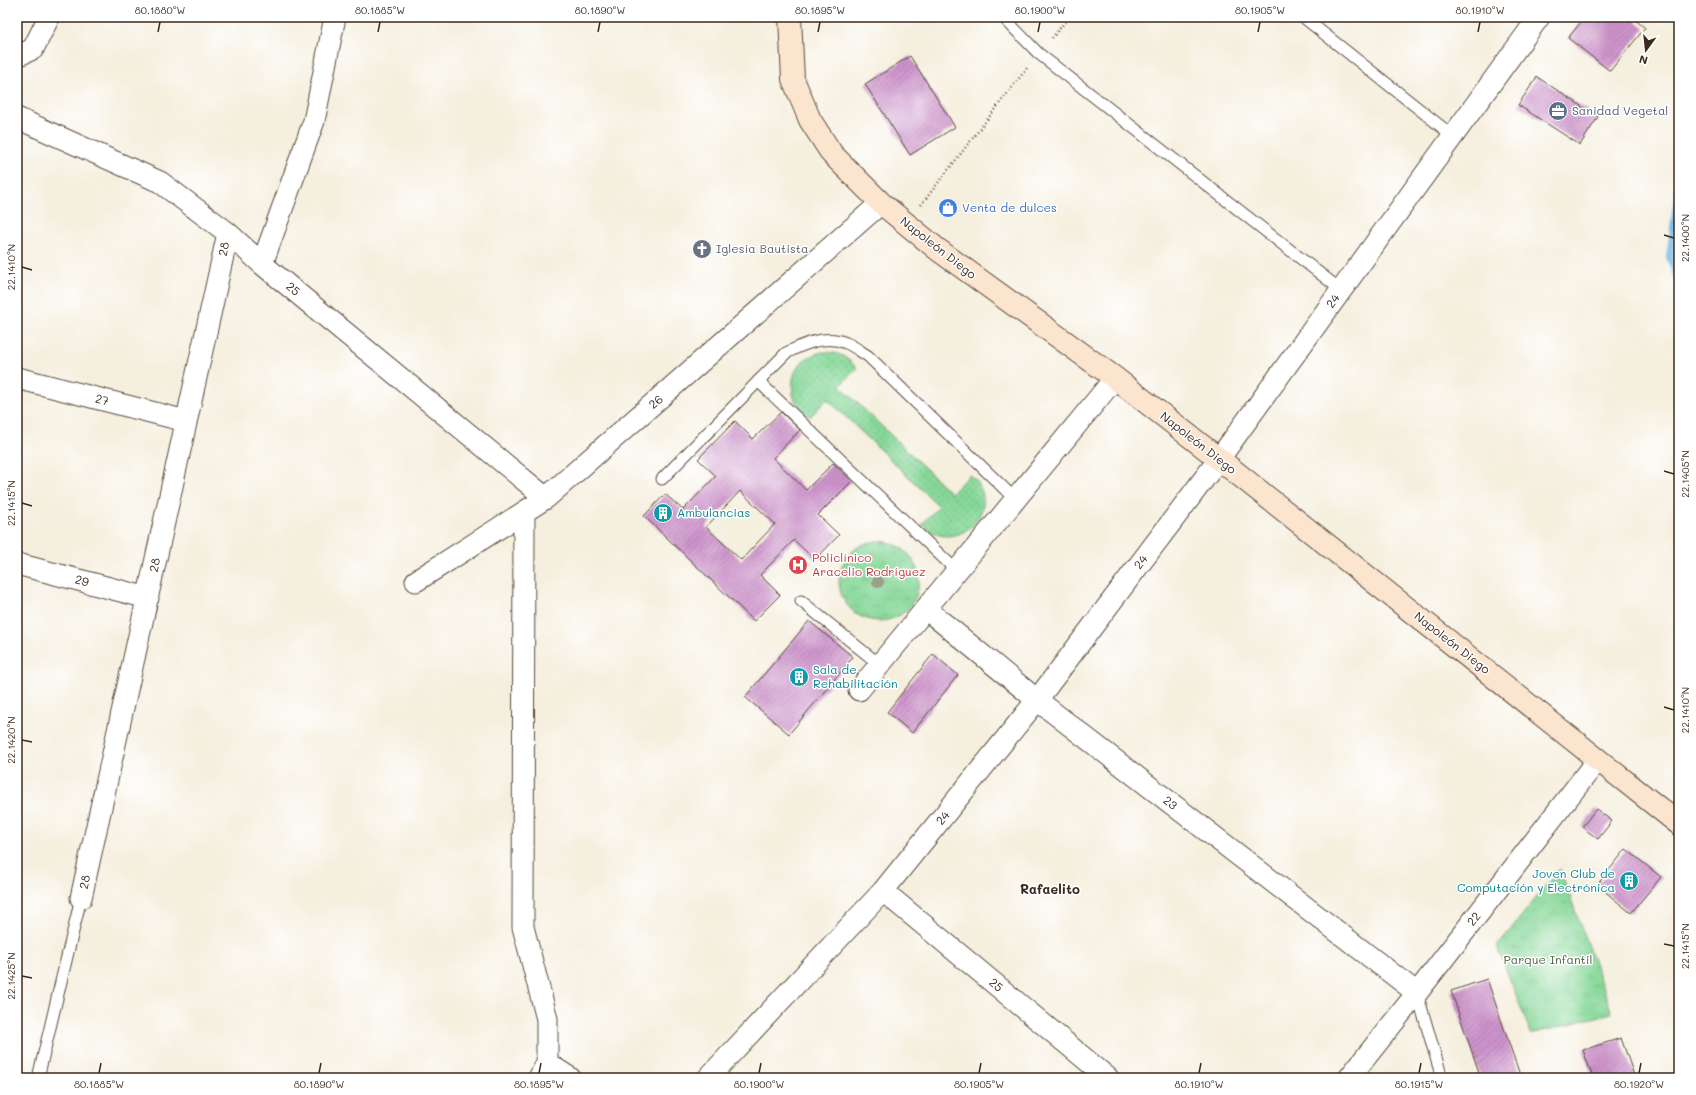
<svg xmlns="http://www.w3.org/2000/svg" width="1696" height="1095" viewBox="0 0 1696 1095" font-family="Mali,sans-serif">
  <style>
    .grass { fill: url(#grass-dots); stroke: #60805b }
    .park { fill: url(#park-crowns); stroke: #60805b }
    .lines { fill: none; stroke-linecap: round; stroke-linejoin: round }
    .stream { stroke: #65afdd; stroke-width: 8 }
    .building { fill: url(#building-hatch); fill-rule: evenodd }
    .service-casing { stroke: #57483b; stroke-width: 13 }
    .minor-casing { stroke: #57483b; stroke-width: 23 }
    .secondary-casing { stroke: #57483b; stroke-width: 24 }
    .path { stroke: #57483b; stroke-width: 2.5; stroke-dasharray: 1 3; stroke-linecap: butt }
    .service { stroke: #fff; stroke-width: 11 }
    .minor { stroke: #fff; stroke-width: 21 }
    .secondary { stroke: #fce5cf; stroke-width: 22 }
    .tree { fill: #9b9f89 }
    .ticks { fill: none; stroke: #3b2a1e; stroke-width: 1.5 }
    .labels { text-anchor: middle; stroke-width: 3; stroke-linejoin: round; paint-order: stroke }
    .service-label { font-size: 12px; fill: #4e5e75; stroke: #fff; text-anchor: start }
    .shop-label { font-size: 12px; fill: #366cbe; stroke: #fff; text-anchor: start }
    .street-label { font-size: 12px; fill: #3b2a1e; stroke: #fff }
    .worship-label { font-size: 12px; fill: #5b616d; stroke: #fff; text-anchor: start }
    .culture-label { font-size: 12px; fill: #0d838f; stroke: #fff; text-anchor: start }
    .health-label { font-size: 12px; fill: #be3a42; stroke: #fff; text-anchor: start }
    .park-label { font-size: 12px; fill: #515e43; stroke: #fff }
    .neighbourhood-label { font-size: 13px; font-weight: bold; fill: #3b2a1e; stroke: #fff }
    .neatline { fill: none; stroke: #3b2a1e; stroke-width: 1.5 }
    .ticks-label { font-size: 10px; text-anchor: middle; fill: #3b2a1e }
  </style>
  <defs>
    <pattern id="grass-dots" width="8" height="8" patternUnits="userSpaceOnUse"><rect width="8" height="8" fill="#85d798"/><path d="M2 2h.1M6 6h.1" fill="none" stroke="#74b983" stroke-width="1.8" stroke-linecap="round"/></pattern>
    <pattern id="park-crowns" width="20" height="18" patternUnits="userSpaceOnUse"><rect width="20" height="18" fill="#85d798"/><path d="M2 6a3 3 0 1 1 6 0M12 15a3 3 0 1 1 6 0" fill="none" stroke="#74b983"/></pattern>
    <pattern id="building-hatch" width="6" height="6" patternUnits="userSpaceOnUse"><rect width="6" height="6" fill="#cd93cb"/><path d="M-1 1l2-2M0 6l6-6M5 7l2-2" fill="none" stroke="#a878a4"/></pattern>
  </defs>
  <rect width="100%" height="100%" fill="#fff"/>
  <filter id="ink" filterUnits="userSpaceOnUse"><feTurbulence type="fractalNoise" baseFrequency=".025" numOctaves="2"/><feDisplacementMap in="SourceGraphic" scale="8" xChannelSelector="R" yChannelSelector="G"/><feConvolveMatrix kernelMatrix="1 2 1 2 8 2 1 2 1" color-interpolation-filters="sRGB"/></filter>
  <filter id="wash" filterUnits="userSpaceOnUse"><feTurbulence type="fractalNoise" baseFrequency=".012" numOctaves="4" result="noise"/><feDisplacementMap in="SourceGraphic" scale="16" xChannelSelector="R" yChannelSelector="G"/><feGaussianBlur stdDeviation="0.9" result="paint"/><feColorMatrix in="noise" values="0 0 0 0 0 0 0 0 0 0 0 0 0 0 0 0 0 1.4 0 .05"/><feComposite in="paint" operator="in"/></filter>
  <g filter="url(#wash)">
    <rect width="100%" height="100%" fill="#f5efde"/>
    <path class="grass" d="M822,352C840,352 845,356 857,368L840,386L951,493L969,475C972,477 976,480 978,483C997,513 961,548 932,532C928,531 925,527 922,524L939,506L827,399L810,417C806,413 801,410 798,406C789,393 791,372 802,362C808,356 815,354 822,352Z"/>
    <path class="park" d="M839 581a40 40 0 1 1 80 0a40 40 0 1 1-80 0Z
      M1560,869L1612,1013L1531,1034L1497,946Z"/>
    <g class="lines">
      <path class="stream" d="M1679,189L1670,257L1679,282"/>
    </g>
    <g id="blocks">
      <path class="building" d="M1585,17H1632L1645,28L1610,71L1568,38Z
        M910,56L955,127L910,155L865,84Z
        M1537,77L1598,117L1580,145L1518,105Z
        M781,412L800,430L773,458L806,490L833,463L852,481L818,515L839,535L815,560L794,540L760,575L780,595L754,621L644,516L665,494L683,510L716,476L698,459L735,421L753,439ZM740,491L775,524L741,560L706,527Z
        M809,621L853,657L789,734L745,697Z
        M933,654L958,675L912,733L887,712Z
        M1596,809L1612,821L1598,839L1582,827Z
        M1626,849L1661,877L1631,913L1597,885Z
        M1487,979L1521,1078H1481L1451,991Z
        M1621,1038L1635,1078H1593L1583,1050Z"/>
    </g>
  </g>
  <g filter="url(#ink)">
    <use href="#blocks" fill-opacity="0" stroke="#57483b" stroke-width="1"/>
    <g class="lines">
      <g class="service-casing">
        <path id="service" d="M1003,17L1038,53L1341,290
          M1303,17L1453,136
          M758,381L957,571
          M662,479L786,353C804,344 826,334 846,343C854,346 861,352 868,356L1016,500
          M801,601L880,665
          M1417,993L1442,1078
          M38,1078L81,898"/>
      </g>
      <g class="minor-casing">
        <path id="minor" d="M17,56L33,49L49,17
          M17,118L160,182L228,233L262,264L546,498
          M262,264L314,121L335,17
          M17,378L186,421
          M524,512L523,927L547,1019V1063L539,1078
          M17,564L148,598
          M416,581L546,498L881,203
          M926,609L1037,700L1417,993
          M859,690L1115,378
          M883,891L1108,1078
          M81,898L228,233
          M547,1063L570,1078
          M708,1078L883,891L1037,700L1219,459L1539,17
          M1349,1078L1417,993L1598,759"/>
      </g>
      <g class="secondary-casing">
        <path id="secondary" d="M790,17L793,79L810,120L832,154L881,203L937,249L1115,378L1219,459L1679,824"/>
      </g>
      <path class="path" d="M1052,38L1069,17
        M921,205L1027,68"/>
      <use href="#service" class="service"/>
      <use href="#minor" class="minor"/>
      <use href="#secondary" class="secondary"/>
    </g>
    <circle class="tree" cx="878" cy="582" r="6"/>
  </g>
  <path class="ticks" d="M158,32L160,22M378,32L380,22M598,32L600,22M818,32L820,22M1038,32L1040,22M1258,32L1260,22M1478,32L1480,22M1664,235L1674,238M22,267L32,270M1664,471L1674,474M22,503L32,506M1664,707L1674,710M22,740L32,742M1664,944L1674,946M22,976L32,978M99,1073L101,1063M319,1073L321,1063M539,1073L541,1063M759,1073L761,1063M979,1073L981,1063M1199,1073L1201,1063M1419,1073L1421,1063M1639,1073L1641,1063"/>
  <defs>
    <g id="office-disc" transform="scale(1)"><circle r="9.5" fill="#5c6f8a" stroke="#fff"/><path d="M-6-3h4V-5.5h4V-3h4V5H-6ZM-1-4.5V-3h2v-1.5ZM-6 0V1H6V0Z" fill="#fff"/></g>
    <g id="shop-disc" transform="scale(1)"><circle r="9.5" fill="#3f7fe0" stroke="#fff"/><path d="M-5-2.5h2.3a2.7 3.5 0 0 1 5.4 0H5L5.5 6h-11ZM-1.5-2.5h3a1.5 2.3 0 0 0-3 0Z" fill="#fff"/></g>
    <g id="church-disc" transform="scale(1)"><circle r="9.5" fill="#6b7280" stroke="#fff"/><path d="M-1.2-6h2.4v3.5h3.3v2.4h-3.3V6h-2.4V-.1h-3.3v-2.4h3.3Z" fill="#fff"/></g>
    <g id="building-disc" transform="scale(1)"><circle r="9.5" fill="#0f9aa8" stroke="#fff"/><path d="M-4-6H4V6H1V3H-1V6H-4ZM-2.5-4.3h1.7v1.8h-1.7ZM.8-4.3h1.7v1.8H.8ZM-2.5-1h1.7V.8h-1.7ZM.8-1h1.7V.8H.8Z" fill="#fff"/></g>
    <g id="hospital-disc" transform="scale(1)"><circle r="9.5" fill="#e0444e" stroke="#fff"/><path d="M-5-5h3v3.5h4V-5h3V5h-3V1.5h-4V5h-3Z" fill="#fff"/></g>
  </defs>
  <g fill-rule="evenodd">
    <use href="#office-disc" x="1558" y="111"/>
    <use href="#shop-disc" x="948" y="208"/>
    <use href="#church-disc" x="702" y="249"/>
    <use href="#building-disc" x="663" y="513"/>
    <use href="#hospital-disc" x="798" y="565"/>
    <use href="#building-disc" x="799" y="677"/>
    <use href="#building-disc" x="1629" y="881"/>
  </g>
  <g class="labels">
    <g class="service-label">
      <text x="1572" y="115">Sanidad Vegetal</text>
    </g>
    <g class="shop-label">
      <text x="962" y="212">Venta de dulces</text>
    </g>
    <g class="street-label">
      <text transform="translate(938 248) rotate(38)" y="4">Napoleón Diego</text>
      <text transform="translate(224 249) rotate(-78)" y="4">28</text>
      <text transform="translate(293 289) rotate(40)" y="4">25</text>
      <text transform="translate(1333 301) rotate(-54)" y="4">24</text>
      <text transform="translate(102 400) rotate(14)" y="4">27</text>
      <text transform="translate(656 402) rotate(-41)" y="4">26</text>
      <text transform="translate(1198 443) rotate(38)" y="4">Napoleón Diego</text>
      <text transform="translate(1141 562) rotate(-53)" y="4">24</text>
      <text transform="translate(155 565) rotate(-78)" y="4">28</text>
      <text transform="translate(82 581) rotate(15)" y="4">29</text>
      <text transform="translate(1452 643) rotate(38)" y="4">Napoleón Diego</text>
      <text transform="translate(1170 803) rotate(38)" y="4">23</text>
      <text transform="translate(943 818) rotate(-51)" y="4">24</text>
      <text transform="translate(85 882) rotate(-78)" y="4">28</text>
      <text transform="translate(1474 919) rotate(-52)" y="4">22</text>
      <text transform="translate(996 985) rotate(40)" y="4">25</text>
    </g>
    <g class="worship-label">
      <text x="716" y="253">Iglesia Bautista</text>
    </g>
    <g class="culture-label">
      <text x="677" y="517">Ambulancias</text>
      <text x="813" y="674">Sala de<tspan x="813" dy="14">Rehabilitación</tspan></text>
      <text x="1615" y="878" text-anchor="end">Joven Club de<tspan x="1615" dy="14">Computación y Electrónica</tspan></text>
    </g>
    <g class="health-label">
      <text x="812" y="562">Policlínico<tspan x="812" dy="14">Aracelio Rodríguez</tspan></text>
    </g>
    <g class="park-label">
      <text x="1548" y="964">Parque Infantil</text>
    </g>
    <g class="neighbourhood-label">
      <text x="1050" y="894">Rafaelito</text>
    </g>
  </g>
  <rect width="1696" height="1095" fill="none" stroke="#fff" stroke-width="44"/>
  <g transform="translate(1646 50) rotate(195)" stroke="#ffffff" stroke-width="3" paint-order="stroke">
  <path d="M0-3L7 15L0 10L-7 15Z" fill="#3b2a1e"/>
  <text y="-6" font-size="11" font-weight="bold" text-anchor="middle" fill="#3b2a1e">N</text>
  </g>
  <rect x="22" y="22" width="1652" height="1051" class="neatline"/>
  <g class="ticks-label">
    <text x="160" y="14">80.1880°W</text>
    <text x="380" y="14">80.1885°W</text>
    <text x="600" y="14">80.1890°W</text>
    <text x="820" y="14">80.1895°W</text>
    <text x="1040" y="14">80.1900°W</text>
    <text x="1260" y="14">80.1905°W</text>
    <text x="1480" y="14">80.1910°W</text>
    <text transform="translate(1685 238) rotate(-90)" y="4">22.1400°N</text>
    <text transform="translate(11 267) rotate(-90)" y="4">22.1410°N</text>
    <text transform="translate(1685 474) rotate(-90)" y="4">22.1405°N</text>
    <text transform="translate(11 503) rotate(-90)" y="4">22.1415°N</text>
    <text transform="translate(1685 710) rotate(-90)" y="4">22.1410°N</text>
    <text transform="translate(11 740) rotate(-90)" y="4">22.1420°N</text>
    <text transform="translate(1685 946) rotate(-90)" y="4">22.1415°N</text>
    <text transform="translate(11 976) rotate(-90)" y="4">22.1425°N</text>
    <text x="99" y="1088">80.1885°W</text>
    <text x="319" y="1088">80.1890°W</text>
    <text x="539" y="1088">80.1895°W</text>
    <text x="759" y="1088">80.1900°W</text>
    <text x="979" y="1088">80.1905°W</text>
    <text x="1199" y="1088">80.1910°W</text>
    <text x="1419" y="1088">80.1915°W</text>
    <text x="1639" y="1088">80.1920°W</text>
  </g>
</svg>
